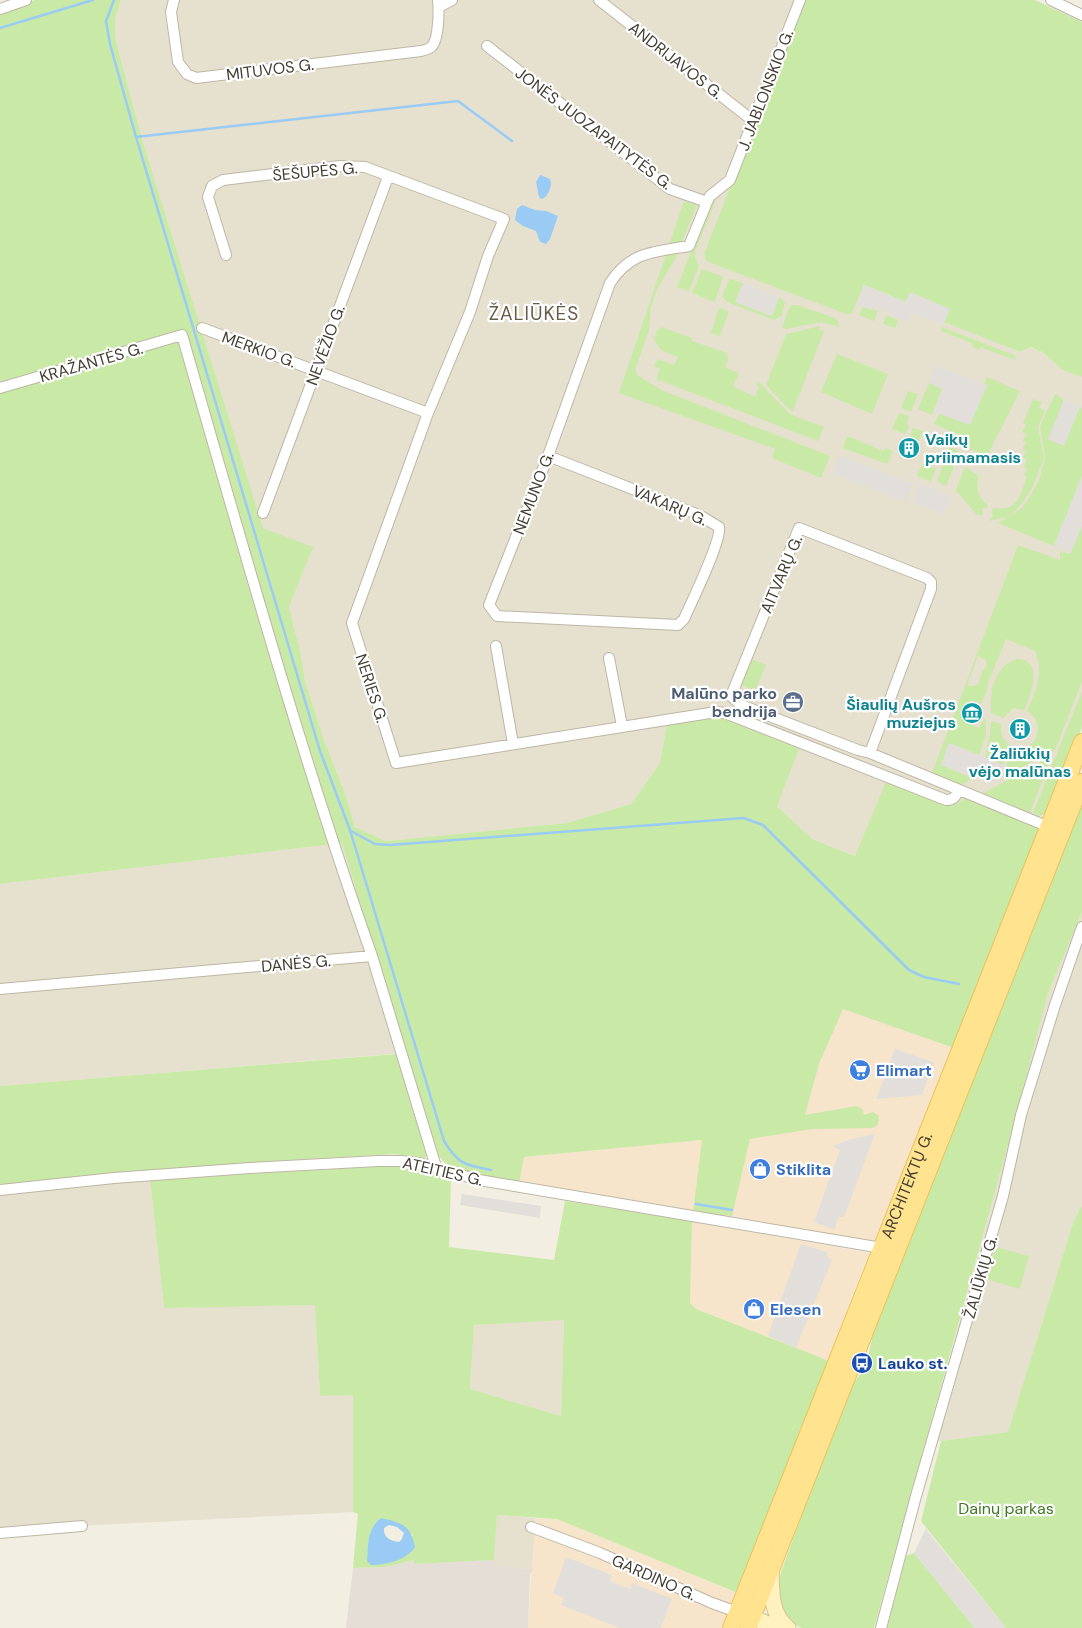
<svg xmlns="http://www.w3.org/2000/svg" width="1082" height="1628" viewBox="0 0 1082 1628" font-family="'DM Sans',sans-serif">
  <style>
    .residential { fill: #e6e0cf }
    .commercial { fill: #f6e5ca }
    .industrial { fill: #e4ded7 }
    .green { fill: #c9e9a7; fill-rule: evenodd }
    .parking { fill: #e2dfdb }
    .water { fill: #99cbf4; fill-rule: evenodd }
    .lines { fill: none; stroke-linecap: round; stroke-linejoin: round }
    .stream { stroke: #99cbf4; stroke-width: 2.5 }
    .street-casing { stroke: #beb6a4; stroke-width: 12 }
    .secondary-casing { stroke: #d4c58e; stroke-width: 17 }
    .primary-casing { stroke: #eac358; stroke-width: 18 }
    .street { stroke: #fff; stroke-width: 10 }
    .secondary { stroke: #fff2bf; stroke-width: 15 }
    .primary { stroke: #ffe38e; stroke-width: 16 }
    .labels { text-anchor: middle; stroke-width: 4.5; stroke-linejoin: round; paint-order: stroke }
    .street-label { font-size: 16px; fill: #443d32; stroke: #fff }
    .culture-label { font-size: 16px; font-weight: bold; fill: #0d838f; stroke: #fff; text-anchor: start }
    .service-label { font-size: 16px; font-weight: bold; fill: #4e5e75; stroke: #fff; text-anchor: end }
    .shop-label { font-size: 16px; font-weight: bold; fill: #366cbe; stroke: #fff; text-anchor: start }
    .transit-label { font-size: 16px; font-weight: bold; fill: #164399; stroke: #fff; text-anchor: start }
    .park-label { font-size: 16px; fill: #407823; stroke: #fff }
    .quarter-label { font-size: 19px; letter-spacing: 1px; fill: #675c49; stroke: #fff }
  </style>
  <rect width="100%" height="100%" fill="#f2eee2"/>
  <path class="residential" d="M121,0H805L704,253L705,259L708,262L755,279L864,285L1019,352L1030,347L1044,353L1062,370L1082,377V727L1048,812L1040,816L1037,826L954,806L887,782L856,856L812,839L777,806L667,722L660,763L631,804L567,823L386,841L355,827L346,796L324,740L305,681L301,655L289,607L312,548L263,529L143,142L115,38V19Z
    M342,843L404,1053L0,1086V884Z
    M1082,912V1205L1073,1223L1008,1432L926,1443L1011,1134L1048,993Z
    M150,1179L164,1308L315,1305L320,1396L353,1394V1512L0,1530V1194Z
    M564,1319L561,1416L470,1389L474,1325Z
    M497,1515L535,1518L533,1569L493,1566Z"/>
  <path class="commercial" d="M843,1008L954,1048L874,1243L732,1216L744,1163L720,1133L805,1115L819,1064Z
    M702,1140L693,1212L519,1184L524,1157Z
    M692,1221L869,1253L847,1308L841,1335L830,1363L822,1358L696,1309L690,1303Z
    M535,1518L557,1519L738,1593L724,1628H528Z"/>
  <path class="industrial" d="M414,1560L415,1564L494,1560V1566L533,1569L530,1575L528,1628H346L353,1568L385,1567Z"/>
  <path class="green" d="M35,0H121L115,19V38L143,142L263,528L313,547L289,607L301,655L305,681L324,740L346,796L355,827L386,841L567,823L631,804L660,763L667,722L717,717L739,722L799,749L777,806L812,839L855,856L886,782L953,806L967,797L1037,826L1041,832L954,1048L843,1009L819,1064L805,1115L856,1106L862,1109L864,1115L873,1112L879,1116L878,1125L872,1128L812,1129L750,1139L732,1216L693,1212L702,1140L524,1157L519,1184L460,1171L445,1163L436,1153L404,1053L342,843L0,884V12Z
    M805,0H1035L1082,22V377L1062,370L1044,353L1031,347L1020,352L944,322L949,309L910,293L906,302L864,285L853,311L851,314H846L708,262L705,259L704,253Z
    M712,199L716,200L695,252V257L699,266L689,291L677,287Z
    M684,201L697,205L674,261L657,289L651,307L649,330L635,370L638,376L664,391L830,456L821,478L772,458L775,449L619,393Z
    M702,269L723,277L715,302L692,293Z
    M731,279L743,283L736,302L772,316L779,297L782,299L785,303L782,315L775,320L727,302L722,296L729,280Z
    M792,305H797L835,318L839,323V327L822,322L786,329L782,327L789,308Z
    M863,306L878,311L874,321L859,315Z
    M719,308L729,311L720,336L711,333Z
    M886,315L898,320L895,328L883,324Z
    M820,326L819,330L824,331L793,411L788,408L766,385L786,334Z
    M661,327L692,338V341L727,353L728,360L725,367L739,373L733,386L755,397L759,387L757,386L758,381L790,414L824,427L818,441L656,379L660,369L654,366L658,359L674,365L678,357L661,350L654,340L657,331Z
    M942,327L1016,356L1015,360L980,347V350L973,347L972,343L941,331Z
    M837,354L888,374L872,414L821,392Z
    M987,377L1020,391L987,456L952,442L956,434L934,424L939,413L986,385L984,384Z
    M929,383L942,389L932,415L918,409Z
    M908,391L918,394L911,412L901,408Z
    M1055,394L1064,400L1048,439L1080,407L1082,408V476L1054,546L998,523L1021,509L1028,500L1039,480L1045,458L1040,426Z
    M1033,399L1042,402L1039,408L1045,411L1038,427L1044,458L1032,488L1022,503L1013,513L1007,517L989,521L993,516L992,511L993,508C1019,512 1020,495 1027,476L1024,475L1027,468L1024,466L1027,459L1023,458L1026,451L1023,448L1026,442L1023,441L1026,434L1022,432L1026,425L1023,423Z
    M899,413L909,416L907,424L909,426L905,434L892,429Z
    M913,428L923,431L918,443L909,440Z
    M847,436L884,451L885,448L893,451L887,464L843,448Z
    M950,447L958,450L951,465L954,467L946,486L937,481Z
    M923,463L936,469L931,482L917,476Z
    M965,467L979,476C975,488 978,498 988,505L987,508H982L983,516L976,514L956,490Z
    M1082,526V681L1055,750L1001,778L1014,747C1024,750 1030,746 1036,739C1040,727 1038,718 1027,711C1035,692 1045,671 1035,651L1006,639L988,683L987,691L981,704L971,700L963,719L969,722V724L979,728L984,719L986,720V735L979,755L949,743L941,765L970,777L969,781L962,785L932,773L1018,545L1060,560V551L1069,554L1071,552ZM978,656L986,660L987,666L982,672L978,685L971,686L967,685Z
    M751,659L766,665L755,691L741,685Z
    M1016,659C1045,658 1031,696 1024,710L1013,708L1003,718L991,713C990,691 993,668 1016,659Z
    M1082,691V727L1048,812L1040,816L1033,813Z
    M991,721L1001,724C1001,735 1002,740 1011,746L1003,765L985,757L990,735Z
    M1052,756L1030,813L982,794Z
    M1082,802V912L1048,993L1011,1134L874,1628H802L788,1622L774,1593L777,1583L847,1393L866,1365L874,1330Z
    M397,1054L427,1150V1156L424,1158L394,1154L274,1161L0,1185V1086Z
    M411,1165L451,1178L449,1247L554,1260L565,1201L692,1221L690,1303L696,1309L822,1358L830,1363L799,1431L795,1451L738,1593L557,1519L497,1515L494,1560L414,1564V1560L385,1567L353,1568L358,1514L353,1512V1395L320,1396L315,1305L164,1308L150,1179ZM564,1320L561,1416L470,1389L474,1325ZM381,1518L413,1535L391,1562L367,1560L368,1541Z
    M1082,1205V1628H1006L921,1521L941,1441L1008,1432L1073,1223Z
    M996,1247L1029,1256L1020,1289L986,1279Z
    M914,1553L975,1628H887L906,1556Z"/>
  <path class="parking" d="M743,283L779,297L772,316L735,302Z
    M864,285L906,302L910,292L950,309L943,325L912,312L908,322L874,307L872,310L856,304Z
    M936,366L987,385L970,425L934,412L942,389L929,383Z
    M1064,400L1080,407L1064,446L1048,439Z
    M840,456L913,484L906,502L833,474Z
    M1082,476V526L1071,552L1054,546Z
    M919,483L950,496L943,514L913,502Z
    M949,743L1006,766L1001,778L990,784L941,765Z
    M895,1049L934,1062L922,1095L876,1099Z
    M875,1134L844,1217H839L834,1230L814,1222L840,1150L833,1146L848,1140Z
    M462,1194L541,1206L540,1218L460,1205Z
    M801,1244L827,1252L828,1258L832,1260L796,1348L768,1336Z
    M926,1528L929,1533L1006,1628H975L914,1553Z
    M566,1557L612,1575L610,1581L630,1589L632,1583L672,1599L661,1628H620L561,1605L564,1598L553,1593Z"/>
  <path class="water" d="M540,175L550,179C553,185 548,197 542,199L539,197L536,182Z
    M522,205L535,210L546,211L558,216L550,239L546,244L540,242L536,231L523,226L515,220L517,209Z
    M381,1518C402,1523 410,1524 415,1547C407,1560 386,1565 371,1565L367,1561C368,1544 367,1529 381,1518ZM389,1525L397,1527L404,1533L402,1539L399,1542C390,1541 383,1537 384,1528Z"/>
  <g class="lines">
    <path class="stream" d="M114,0L106,21L110,44L136,137L320,751L350,830L444,1141C458,1164 464,1165 491,1170
      M0,28L93,0
      M136,137L458,101L512,141
      M351,831L375,844L390,845L744,818L763,825L909,970L924,977L959,984
      M696,1204L732,1210"/>
    <g class="street-casing">
      <path id="street" d="M174,0L171,12L178,62L187,74L196,78L421,51C425,50 430,49 432,46C439,39 439,9 438,0
        M599,0L752,120
        M1051,0L1082,15
        M439,7L452,0
        M0,9L26,0
        M487,46L670,189L707,202
        M226,255L208,197L212,186L223,180L340,166L365,167L504,219L488,256L470,312L428,413L352,623L396,763L716,712L725,713L946,800C954,800 955,797 959,790
        M202,328L428,413
        M0,388L182,335C242,543 300,752 372,956
        M548,456L699,515L719,527C722,540 691,603 684,619L678,625L497,616L489,605L548,456L610,283C631,251 654,252 689,246L707,202L710,196L730,180L800,0
        M263,513L388,177
        M496,646L513,744
        M609,658L622,726
        M870,753L931,589V582L927,578L799,528L731,696L741,705L858,750L870,753L1049,827
        M0,989L372,956L436,1167
        M0,1190L114,1178L250,1168L378,1161H401L419,1163L479,1180L882,1248
        M531,1527L600,1553L712,1603L737,1612
        M0,1533L82,1526
        M881,1628L916,1496L1003,1196L1021,1115L1055,1005L1082,927"/>
    </g>
    <g class="secondary-casing">
      <path id="secondary" d="M771,1571C772,1593 770,1613 788,1628
        M741,1613L778,1628"/>
    </g>
    <g class="primary-casing">
      <g id="primary">
        <path id="s1" d="M731,1628L1082,742"/>
        <path d="M748,1628L1082,782"/>
      </g>
    </g>
    <use href="#street" class="street"/>
    <use href="#secondary" class="secondary"/>
    <use href="#primary" class="primary"/>
  </g>
  <defs>
    <g id="building-disc" transform="scale(1.125)"><circle r="9.5" fill="#0f9aa8" stroke="#fff"/><path d="M-4-6H4V6H1V3H-1V6H-4ZM-2.5-4.3h1.7v1.8h-1.7ZM.8-4.3h1.7v1.8H.8ZM-2.5-1h1.7V.8h-1.7ZM.8-1h1.7V.8H.8Z" fill="#fff"/></g>
    <g id="office-disc" transform="scale(1.125)"><circle r="9.5" fill="#5c6f8a" stroke="#fff"/><path d="M-6-3h4V-5.5h4V-3h4V5H-6ZM-1-4.5V-3h2v-1.5ZM-6 0V1H6V0Z" fill="#fff"/></g>
    <g id="museum-disc" transform="scale(1.125)"><circle r="9.5" fill="#0f9aa8" stroke="#fff"/><path d="M0-6L6-3V-2H-6V-3ZM-5-1h2V3h-2ZM-1-1h2V3h-2ZM3-1h2V3H3ZM-6 4H6V6H-6Z" fill="#fff"/></g>
    <g id="supermarket-disc" transform="scale(1.125)"><circle r="9.5" fill="#3f7fe0" stroke="#fff"/><path d="M-6-5.5h2.5l.6 2H6L4.5 2H-2.5L-4.4-4H-6ZM-1.5 3.2a1.3 1.3 0 1 0 .1 0ZM3 3.2a1.3 1.3 0 1 0 .1 0Z" fill="#fff"/></g>
    <g id="shop-disc" transform="scale(1.125)"><circle r="9.5" fill="#3f7fe0" stroke="#fff"/><path d="M-5-2.5h2.3a2.7 3.5 0 0 1 5.4 0H5L5.5 6h-11ZM-1.5-2.5h3a1.5 2.3 0 0 0-3 0Z" fill="#fff"/></g>
    <g id="bus-disc" transform="scale(1.125)"><circle r="9.5" fill="#1a4fb4" stroke="#fff"/><path d="M-5-6H5V4H4V6H2V4H-2V6H-4V4H-5ZM-3.5-4V0h7V-4ZM-3.5 1.2v1.5H-2V1.2ZM2 1.2v1.5H3.5V1.2Z" fill="#fff"/></g>
  </defs>
  <g fill-rule="evenodd">
    <use href="#building-disc" x="909" y="448"/>
    <use href="#office-disc" x="793" y="702"/>
    <use href="#museum-disc" x="972" y="713"/>
    <use href="#building-disc" x="1020" y="729"/>
    <use href="#supermarket-disc" x="860" y="1070"/>
    <use href="#shop-disc" x="760" y="1169"/>
    <use href="#shop-disc" x="754" y="1309"/>
    <use href="#bus-disc" x="862" y="1363"/>
  </g>
  <g class="labels">
    <g class="street-label">
      <text transform="translate(676 60) rotate(38)" y="6">ANDRIJAVOS G.</text>
      <text transform="translate(270 69) rotate(-7)" y="6">MITUVOS G.</text>
      <text transform="translate(765 90) rotate(-69)" y="6">J. JABLONSKIO G.</text>
      <text transform="translate(594 128) rotate(37)" y="6">JONĖS JUOZAPAITYTĖS G.</text>
      <text transform="translate(315 171) rotate(-5)" y="6">ŠEŠUPĖS G.</text>
      <text transform="translate(325 345) rotate(-70)" y="6">NEVĖŽIO G.</text>
      <text transform="translate(259 349) rotate(20)" y="6">MERKIO G.</text>
      <text transform="translate(91 362) rotate(-16)" y="6">KRAŽANTĖS G.</text>
      <text transform="translate(533 493) rotate(-69)" y="6">NEMUNO G.</text>
      <text transform="translate(670 505) rotate(23)" y="6">VAKARŲ G.</text>
      <text transform="translate(781 574) rotate(-67)" y="6">AITVARŲ G.</text>
      <text transform="translate(372 688) rotate(72)" y="6">NERIES G.</text>
      <text transform="translate(296 963) rotate(-5)" y="6">DANĖS G.</text>
      <text transform="translate(443 1171) rotate(13)" y="6">ATEITIES G.</text>
      <text dy="6" stroke="none"><textPath href="#s1" startOffset="476">ARCHITEKTŲ G.</textPath></text>
      <text transform="translate(980 1277) rotate(-74)" y="6">ŽALIŪKIŲ G.</text>
      <text transform="translate(654 1577) rotate(24)" y="6">GARDINO G.</text>
    </g>
    <g class="culture-label">
      <text x="925" y="445">Vaikų<tspan x="925" dy="18">priimamasis</tspan></text>
      <text x="956" y="710" text-anchor="end">Šiaulių Aušros<tspan x="956" dy="18">muziejus</tspan></text>
      <text x="1020" y="759" text-anchor="middle">Žaliūkių<tspan x="1020" dy="18">vėjo malūnas</tspan></text>
    </g>
    <g class="service-label">
      <text x="777" y="699">Malūno parko<tspan x="777" dy="18">bendrija</tspan></text>
    </g>
    <g class="shop-label">
      <text x="876" y="1076">Elimart</text>
      <text x="776" y="1175">Stiklita</text>
      <text x="770" y="1315">Elesen</text>
    </g>
    <g class="transit-label">
      <text x="878" y="1369">Lauko st.</text>
    </g>
    <g class="park-label">
      <text x="1006" y="1514">Dainų parkas</text>
    </g>
    <g class="quarter-label">
      <text x="534" y="320">ŽALIŪKĖS</text>
    </g>
  </g>
</svg>
